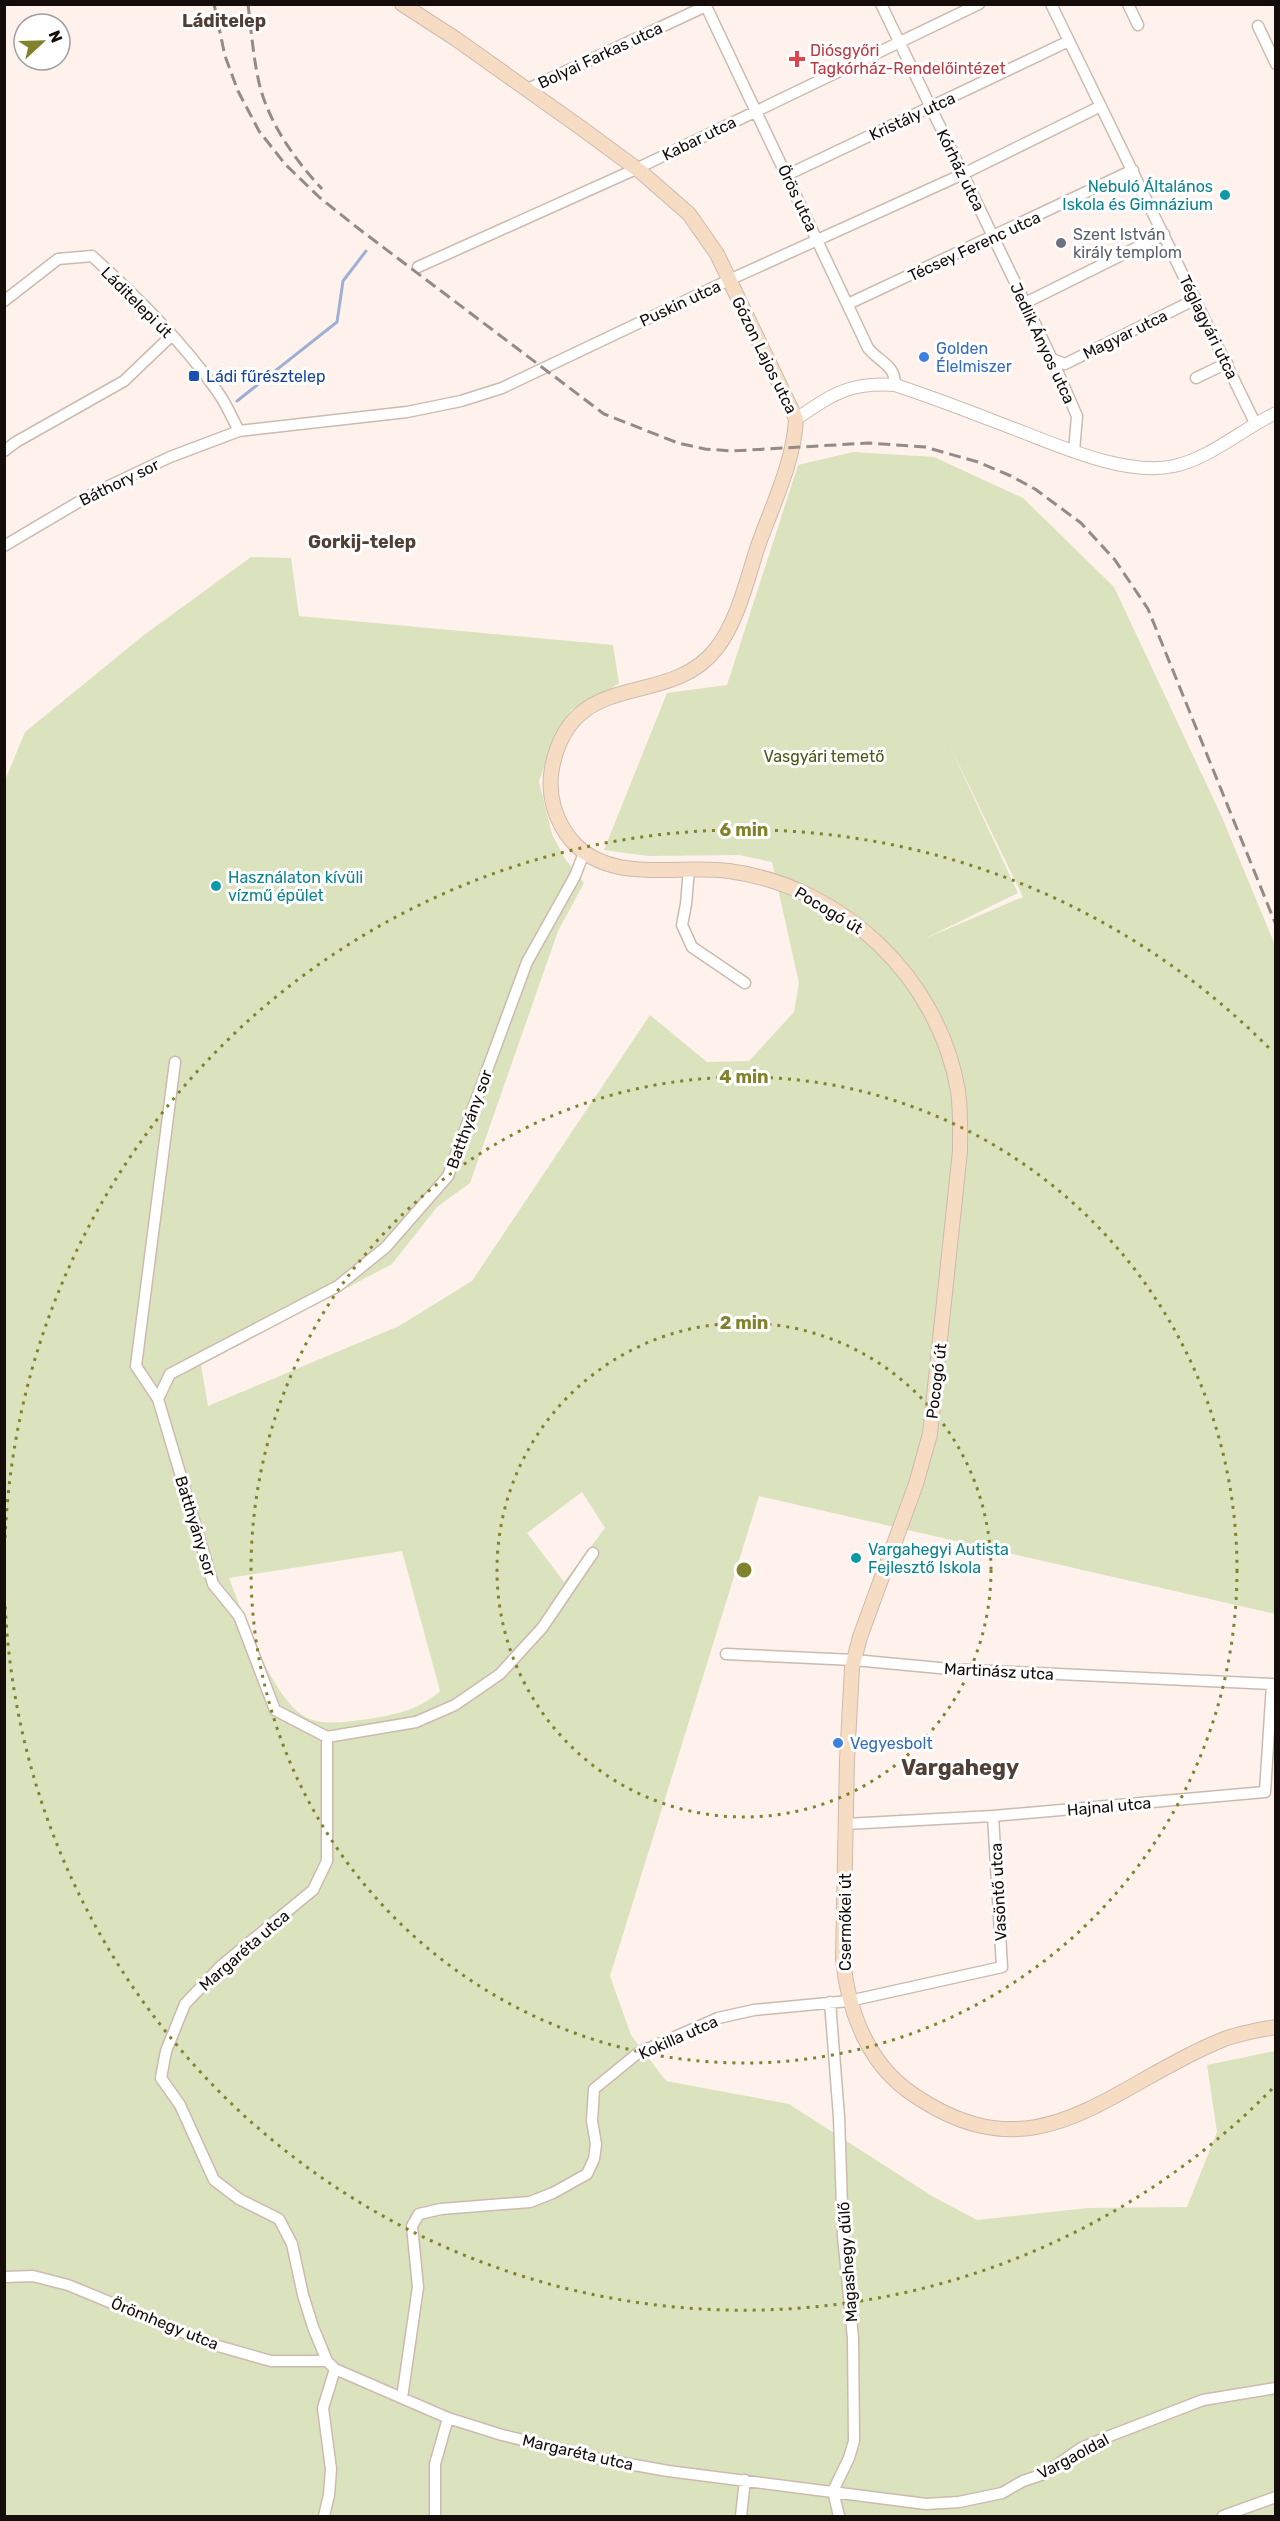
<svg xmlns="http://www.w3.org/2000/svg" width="1280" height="2521" viewBox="0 0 1280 2521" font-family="Rubik,sans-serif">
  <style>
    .green { fill: #dae2be; fill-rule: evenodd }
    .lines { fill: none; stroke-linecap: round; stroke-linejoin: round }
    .stream { stroke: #9eb1d5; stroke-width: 3 }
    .minor-casing { stroke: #cdbaaf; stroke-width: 13 }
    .tertiary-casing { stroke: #cdbaaf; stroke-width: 14 }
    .secondary-casing { stroke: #cdbaaf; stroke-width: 16 }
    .minor { stroke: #fff; stroke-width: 10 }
    .tertiary { stroke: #fff; stroke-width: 12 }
    .secondary { stroke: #f7dcc4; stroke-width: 14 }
    .rail { stroke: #958a86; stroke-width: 3; stroke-dasharray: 12 6; stroke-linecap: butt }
    .ring { fill: none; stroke: #81822c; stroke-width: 3; stroke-dasharray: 3 6 }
    .health-dot { fill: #e0444e; stroke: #fff; stroke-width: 2 }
    .culture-dot { fill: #0f9aa8; stroke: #fff; stroke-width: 2 }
    .worship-dot { fill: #6b7280; stroke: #fff; stroke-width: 2 }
    .shop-dot { fill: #3f7fe0; stroke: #fff; stroke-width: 2 }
    .transit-dot { fill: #1a4fb4; stroke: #fff; stroke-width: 2 }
    .labels { text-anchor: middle; stroke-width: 6; stroke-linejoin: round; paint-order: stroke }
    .health-label { font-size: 16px; fill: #be3a42; stroke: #fff; text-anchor: start }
    .street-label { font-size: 16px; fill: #140d0a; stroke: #fff }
    .culture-label { font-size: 16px; fill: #0d838f; stroke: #fff; text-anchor: start }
    .worship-label { font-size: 16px; fill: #5b616d; stroke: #fff; text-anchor: start }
    .shop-label { font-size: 16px; fill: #366cbe; stroke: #fff; text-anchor: start }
    .transit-label { font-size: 16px; fill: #164399; stroke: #fff; text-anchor: start }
    .park-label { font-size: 16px; fill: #4b5516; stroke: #fff }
    .neighbourhood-label { font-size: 18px; font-weight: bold; fill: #4f3f36; stroke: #fff }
    .district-label { font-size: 22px; font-weight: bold; fill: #4f3f36; stroke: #fff }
    .centre { fill: #81822c; stroke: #fff; stroke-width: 3 }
    .ring-label { font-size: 18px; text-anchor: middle; font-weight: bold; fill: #81822c; stroke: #fff; stroke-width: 6; stroke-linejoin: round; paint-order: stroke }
  </style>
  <rect width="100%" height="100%" fill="#fff2ec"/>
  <path class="green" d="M853,452L934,457L1023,498L1114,587L1221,815L1275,945V1614L759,1496L610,1976L631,2035L666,2081L789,2104L932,2196L977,2220L1088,2208L1187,2207L1217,2132L1207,2065L1275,2051V2516H5L4,783L25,732L144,635L251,557L291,558L299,616L613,645L619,683L602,695L571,710L551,745L539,782L552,834L565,859L584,883L558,931L470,1183L437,1207L392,1264L201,1365L208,1406L399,1326L472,1281L650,1015L707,1062L749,1061L794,1012L799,983L772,862L739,855L648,856L604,850L667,693L727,685L798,465ZM947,740L1023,897L924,939L1018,893ZM582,1492L605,1528L564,1582L527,1533ZM402,1551L440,1691C419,1710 397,1714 369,1719C350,1721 329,1726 310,1719C273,1705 243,1613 229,1578Z"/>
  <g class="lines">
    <path class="stream" d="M237,401L337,322L343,281L366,251"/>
    <g class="minor-casing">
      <path id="minor" d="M705,4L868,348C880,363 895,364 895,385
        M881,4L1052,359L1077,416L1074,451
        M1051,4L1255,423
        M1128,4L1138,25
        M1258,26L1276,64
        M528,89L706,6
        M787,175L1069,41
        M418,267L636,169L979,4
        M4,301L58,259L92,256C137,297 182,341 217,391C226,403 232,418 239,431
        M1025,303L1164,234
        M848,304L1133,170
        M1052,359L1065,364L1196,299
        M1196,378L1227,363
        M4,451L16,442L124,381L171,336
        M4,546L92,494L170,457L239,431L407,412L461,401L502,388L729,280L963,174L1101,106
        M584,853L575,876L527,962L448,1176L386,1247L338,1286L170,1374L158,1399L213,1584L239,1616L275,1710L327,1737L416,1722L455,1705L500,1674L542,1628L593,1553
        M689,869L686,904L682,925L692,947L745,983
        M158,1399L136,1366L175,1062
        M726,1654L854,1660L950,1669L1272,1684L1265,1792L993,1816L846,1824
        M830,2002L839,2117L843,2236L853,2338L854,2441L849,2458L833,2491L839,2516
        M4,2277L33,2276L68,2285L211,2344L271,2361H327
        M335,2369L448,2418L502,2435L601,2459L668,2471L926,2504L959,2502L1002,2493L1023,2481L1044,2474L1081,2448L1107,2437L1203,2400L1276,2388
        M402,2398L418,2287L412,2226L419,2214L441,2209L530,2202L553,2193L587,2174L594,2159L596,2144L592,2121L594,2089L638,2053L718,2018L754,2010L849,2001L1002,1967L993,1816
        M324,2516L329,2495L331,2469L323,2408L335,2369L327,2361L313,2327L303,2295L292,2244L279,2219L239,2199L214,2180L180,2105L161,2078L166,2051L185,2004L222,1965L313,1890L327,1861V1737
        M435,2516V2464L448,2418
        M741,2516L745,2480
        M1223,2516L1276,2497"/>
    </g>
    <g class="tertiary-casing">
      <path id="tertiary" d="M796,419C833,394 849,382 895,385C935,398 973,413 1012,428C1057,445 1126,477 1174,466C1211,458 1242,429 1276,413"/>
    </g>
    <g class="secondary-casing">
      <path id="secondary" d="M402,4L456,39L584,130L641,172L689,214L717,254L796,419C794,462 772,506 758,546C747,579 738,621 716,649C667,711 572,665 552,768C547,794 555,821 572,841C611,885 677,864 729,871C842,886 939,978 958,1091C961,1111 960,1131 960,1151L930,1434L916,1484L860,1637L852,1668L847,1760L843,1959C848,2011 868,2065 914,2095C1039,2180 1110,2085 1222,2040C1239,2033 1258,2030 1276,2027"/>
    </g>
    <use href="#minor" class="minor"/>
    <use href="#tertiary" class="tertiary"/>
    <use href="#secondary" class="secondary"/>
    <path class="rail" d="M214,4L225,56L238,91L259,131L285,164L319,197L359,229L604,414L678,443L705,449L732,451L869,443L925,447L978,462L1011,476L1035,489L1081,523L1115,560L1148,609L1276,925
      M248,4C251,29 253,54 258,78C266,119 294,159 322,189"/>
  </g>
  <g class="ring">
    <circle cx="744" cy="1570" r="247"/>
    <circle cx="744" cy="1570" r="493"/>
    <path d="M1272 2089A740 740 0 0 1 5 1602M5 1538A740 740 0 0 1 1272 1051"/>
  </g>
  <path class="health-dot" d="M794 50h6v6h6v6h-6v6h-6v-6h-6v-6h6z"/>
  <g class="culture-dot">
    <circle cx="1225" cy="195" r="6"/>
    <circle cx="216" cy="886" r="6"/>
    <circle cx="856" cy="1558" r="6"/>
  </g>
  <circle class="worship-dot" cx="1061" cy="243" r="6"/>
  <g class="shop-dot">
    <circle cx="924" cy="357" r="6"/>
    <circle cx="838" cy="1743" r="6"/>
  </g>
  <rect class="transit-dot" x="188" y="370" width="12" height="12" rx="3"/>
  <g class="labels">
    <g class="health-label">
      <text x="810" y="56">Diósgyőri<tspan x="810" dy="18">Tagkórház-Rendelőintézet</tspan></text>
    </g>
    <g class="street-label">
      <text transform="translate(600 55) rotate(-25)" y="6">Bolyai Farkas utca</text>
      <text transform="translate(912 116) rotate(-25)" y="6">Kristály utca</text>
      <text transform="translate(699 138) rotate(-26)" y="6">Kabar utca</text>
      <text transform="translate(961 170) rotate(64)" y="6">Kórház utca</text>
      <text transform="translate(798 198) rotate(65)" y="6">Örös utca</text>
      <text transform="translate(974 246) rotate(-25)" y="6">Técsey Ferenc utca</text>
      <text transform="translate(137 302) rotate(45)" y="6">Láditelepi út</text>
      <text transform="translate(680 303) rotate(-25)" y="6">Puskin utca</text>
      <text transform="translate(1209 327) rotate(64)" y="6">Téglagyári utca</text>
      <text transform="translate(1125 334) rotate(-26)" y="6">Magyar utca</text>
      <text transform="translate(1043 343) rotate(65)" y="6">Jedlik Ányos utca</text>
      <text transform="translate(765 355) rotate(64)" y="6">Gózon Lajos utca</text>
      <text transform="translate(119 482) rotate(-26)" y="6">Báthory sor</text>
      <text transform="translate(829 910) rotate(31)" y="6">Pocogó út</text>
      <text transform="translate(469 1119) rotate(-70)" y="6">Batthyány sor</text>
      <text transform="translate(936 1381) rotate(-83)" y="6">Pocogó út</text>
      <text transform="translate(196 1526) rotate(73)" y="6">Batthyány sor</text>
      <text transform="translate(999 1671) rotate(3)" y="6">Martinász utca</text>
      <text transform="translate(1109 1806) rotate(-5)" y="6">Hajnal utca</text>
      <text transform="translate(998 1892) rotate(-93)" y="6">Vasöntő utca</text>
      <text transform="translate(845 1922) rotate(-90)" y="6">Csermőkei út</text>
      <text transform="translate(244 1950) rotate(-41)" y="6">Margaréta utca</text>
      <text transform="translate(678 2037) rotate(-24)" y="6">Kokilla utca</text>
      <text transform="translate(847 2262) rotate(-94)" y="6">Magashegy dűlő</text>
      <text transform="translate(165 2323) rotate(22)" y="6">Örömhegy utca</text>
      <text transform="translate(578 2452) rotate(13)" y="6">Margaréta utca</text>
      <text transform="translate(1073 2456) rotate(-28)" y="6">Vargaoldal</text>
    </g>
    <g class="culture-label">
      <text x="1213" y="192" text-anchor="end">Nebuló Általános<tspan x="1213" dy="18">Iskola és Gimnázium</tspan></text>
      <text x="228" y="883">Használaton kívüli<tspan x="228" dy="18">vízmű épület</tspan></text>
      <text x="868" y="1555">Vargahegyi Autista<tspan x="868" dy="18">Fejlesztő Iskola</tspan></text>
    </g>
    <g class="worship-label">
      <text x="1073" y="240">Szent István<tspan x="1073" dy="18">király templom</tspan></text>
    </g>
    <g class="shop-label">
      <text x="936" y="354">Golden<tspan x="936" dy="18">Élelmiszer</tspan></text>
      <text x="850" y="1749">Vegyesbolt</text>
    </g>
    <g class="transit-label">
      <text x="206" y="382">Ládi fűrésztelep</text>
    </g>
    <g class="park-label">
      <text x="824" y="762">Vasgyári temető</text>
    </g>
    <g class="neighbourhood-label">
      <text x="224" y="27">Láditelep</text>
      <text x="362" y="548">Gorkij-telep</text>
    </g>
    <g class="district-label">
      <text x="960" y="1775">Vargahegy</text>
    </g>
  </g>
  <circle cx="744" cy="1570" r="9" class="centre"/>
  <g class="ring-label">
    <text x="744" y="836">6 min</text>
    <text x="744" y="1083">4 min</text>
    <text x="744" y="1329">2 min</text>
  </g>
  <rect width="1280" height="2521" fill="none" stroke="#140d0a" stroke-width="12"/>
  <g transform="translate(42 42) rotate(68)"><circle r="28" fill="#ffffff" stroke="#a19e9d" stroke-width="1.5"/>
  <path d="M0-4.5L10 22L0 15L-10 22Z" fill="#81822c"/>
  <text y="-9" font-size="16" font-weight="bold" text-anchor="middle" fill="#140d0a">N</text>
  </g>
</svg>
